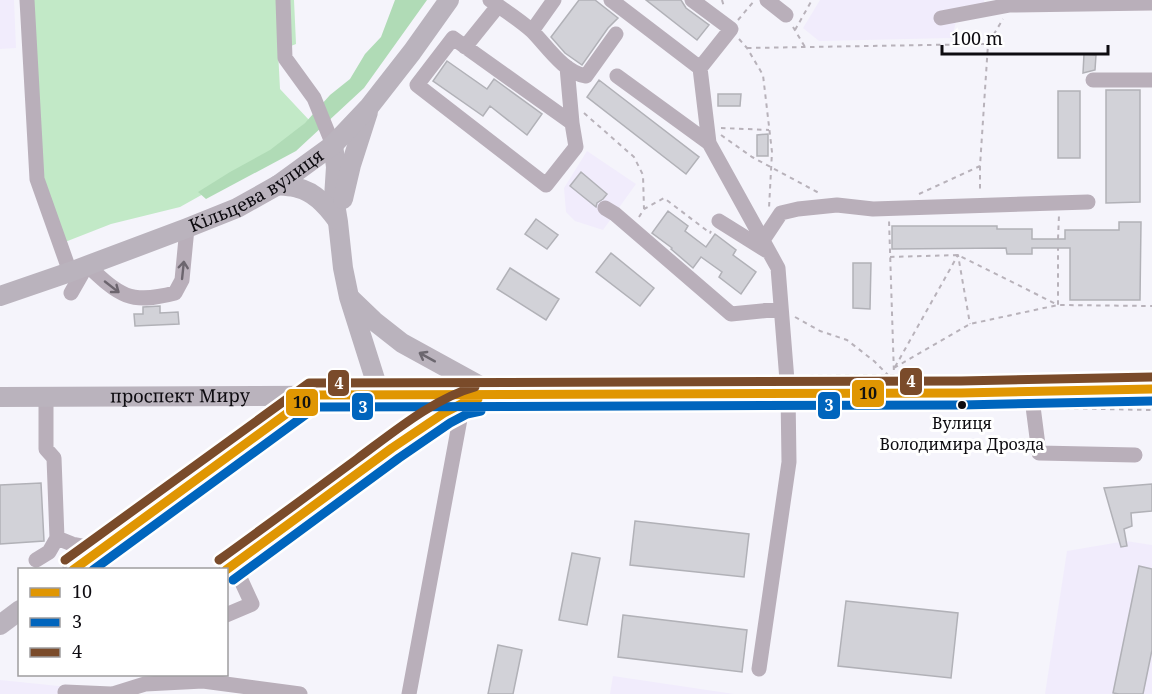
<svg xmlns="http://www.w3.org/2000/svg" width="1152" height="694" viewBox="0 0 1152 694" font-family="'Noto Serif',serif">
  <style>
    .built { fill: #f1ecfc }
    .green { fill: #c2e9c7 }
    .forest { fill: #b0dbb6 }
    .building { fill: #d2d2d8; stroke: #b1b1b7; stroke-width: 1.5 }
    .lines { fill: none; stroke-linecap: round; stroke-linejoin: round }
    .path { stroke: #b8b2ba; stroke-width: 2; stroke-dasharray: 4.5 4.5; stroke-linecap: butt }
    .minor { stroke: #b9afba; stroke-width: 15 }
    .major { stroke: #bab3bd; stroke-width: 20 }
    .bus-1-casing { stroke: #fff; stroke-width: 14 }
    .bus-2-casing { stroke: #fff; stroke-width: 14 }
    .bus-3-casing { stroke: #fff; stroke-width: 14 }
    .bus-1 { stroke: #e09602; stroke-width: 9 }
    .bus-2 { stroke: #0065bd; stroke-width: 9 }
    .bus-3 { stroke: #7a4b2a; stroke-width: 9 }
    .oneway { stroke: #6c656e }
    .oneway2 { stroke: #6c676f }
    .bus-dot { fill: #0d0b10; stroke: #fff; stroke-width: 2 }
    .labels { text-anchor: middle; stroke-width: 6; stroke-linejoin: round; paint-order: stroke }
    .bus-label { font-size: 16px; fill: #0d0b10; stroke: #fff }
    .street-label { font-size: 18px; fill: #0d0b10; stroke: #fff }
    .line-badge { stroke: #fff; stroke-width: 2 }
    .badge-label { font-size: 16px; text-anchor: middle; font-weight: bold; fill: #fff }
    .pale-badge-label { font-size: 16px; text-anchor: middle; font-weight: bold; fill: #111 }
  </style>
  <rect width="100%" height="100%" fill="#f5f4fb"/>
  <path class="built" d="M0,0H14L16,48L0,49Z
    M820,0H984V3L959,9L952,38L819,41L803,28Z
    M587,151L636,184L603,230L575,221L566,212L564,188Z
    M1126,541L1152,545V694H1045L1067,551Z
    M613,676L734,694H610Z
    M0,680L137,694H0Z"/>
  <path class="green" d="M31,0H294L296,44L278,51L280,89L309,120L280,145L239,174L180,207L111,224L65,242L41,178Z"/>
  <path class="forest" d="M395,0H427L364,88L296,151L206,199L198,192L230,172L270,150L305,123L330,95L350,79L365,54L381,37Z"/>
  <path class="building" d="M579,0H595L618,18L608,28L582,65L565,53L551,37Z
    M646,0H681L686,8L709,25L697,40Z
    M1084,54L1096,55L1095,70L1083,73Z
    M447,61L487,89L494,79L542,114L527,135L490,106L483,116L433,81Z
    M599,80L699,157L686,174L587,97Z
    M1106,90H1140V202L1106,203Z
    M1058,91H1080V158H1058Z
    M718,94H741L740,106H718Z
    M768,134V156H757V135Z
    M581,172L607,194L603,199L597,203L596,207L570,186Z
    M668,211L688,226L685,231L706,247L715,234L736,250L733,255L756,272L741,294L719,277L722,272L701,257L693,268L671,249L672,248L652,233Z
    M536,219L558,235L547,249L525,234Z
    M1119,222H1141L1140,300H1070V248H1032V254H1007L1006,248L892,249V226H997V229H1032V239H1065V230H1119Z
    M611,253L654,288L640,306L596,272Z
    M853,263H871L870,309L853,308Z
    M510,268L559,299L546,320L497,289Z
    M160,306V313L178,312L179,324L135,326L134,314H143V307Z
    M41,483L44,541L0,544V485Z
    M1152,484V511L1131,513L1132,526L1124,529L1127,546L1121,547L1104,488Z
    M635,521L749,534L744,577L630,565Z
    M572,553L600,558L587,625L559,620Z
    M1139,566L1152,569V650L1143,694H1119L1113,693Z
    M846,601L958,613L951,678L838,666Z
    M623,615L747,630L742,672L618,657Z
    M498,645L522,650L513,694H488Z"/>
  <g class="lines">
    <path class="path" d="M722,0L724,7
      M738,20L754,1
      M793,27L805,47
      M795,30L812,0
      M739,39L747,48L763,75L772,152L769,208
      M747,48L988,44L1003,19
      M584,113L634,157L643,175L644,209
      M721,128L769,130
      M721,135L752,157L819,193
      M980,166V193
      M919,194L980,166L988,44
      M639,217L644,209L664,198L710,233L711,231
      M1058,239L1059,215
      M890,257L958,255L1058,305V248
      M795,317L820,331L847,340L874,361L888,375
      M895,367L958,255L970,324
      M894,368L970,324L1058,305L1152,306
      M800,376L894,375L889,220
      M1047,408L1152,410
      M717,410L777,411
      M801,411L1020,408"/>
    <path class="minor" d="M27,0L37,179L70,272
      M283,0L285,58L314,98L333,145
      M490,0C504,10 520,20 532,31C547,46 564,73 586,76L616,34
      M611,0L700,68L709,143
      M692,0L731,29L700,68
      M767,0L786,15
      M1010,0V5L1152,3
      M941,18L1010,5
      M532,31L554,0
      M465,47L498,6
      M567,67L572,123L576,147L546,185L417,85L453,38L572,123
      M617,76L709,143L778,268L788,393L789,462L759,669
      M1093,80H1152
      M605,208L615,214L731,314L781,309
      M719,221L767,251
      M763,240L781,213L798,209L837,205L873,209L1088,202
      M71,293L87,265C119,295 129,305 175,293L182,280L187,228
      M1031,391L1039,453L1135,455
      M46,397V449L54,458L57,538L72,544L98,549
      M36,560L49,552L57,538
      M226,570L392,448L444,413L463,403L479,399
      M226,615L252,604L234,565
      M65,692L111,694
      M113,694L145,684L203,681L300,694
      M409,694L463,403"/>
    <g class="major">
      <path d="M333,145L336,167L334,198L338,222L343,268L349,297L380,395"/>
      <path d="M278,185C285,186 292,186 298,188C315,192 327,206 337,220"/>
      <path d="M343,199L351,165L368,112"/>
      <path id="s1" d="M0,296L70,272L187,228L237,208L278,185L333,145L369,107L412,52L449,0"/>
      <path d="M351,299L374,321L402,343L493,393"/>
      <path id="s2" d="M0,397L961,393L1152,389"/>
      <path d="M72,570L312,395"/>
      <path d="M0,625L20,610"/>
    </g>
    <g class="bus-1-casing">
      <path id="bus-1" d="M73,570L312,395L961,393L1152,389
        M226,570L392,448L444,413L463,403L478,399"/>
    </g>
    <g class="bus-2-casing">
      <path id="bus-2" d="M93,570L316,407L961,405L1152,401
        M233,580L399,458L450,423L467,414L481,411"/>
    </g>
    <g class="bus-3-casing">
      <path id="bus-3" d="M65,560L309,383L961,381L1152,377
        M219,560C265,527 311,493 357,459C391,434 434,398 475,387"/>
    </g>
    <use href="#bus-1" class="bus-1"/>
    <use href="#bus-2" class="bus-2"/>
    <use href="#bus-3" class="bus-3"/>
  </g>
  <defs><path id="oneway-shaft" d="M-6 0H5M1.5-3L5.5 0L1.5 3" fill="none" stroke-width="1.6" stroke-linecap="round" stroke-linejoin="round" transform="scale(1.5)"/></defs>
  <g class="oneway">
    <use href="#oneway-shaft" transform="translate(183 270) rotate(-84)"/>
    <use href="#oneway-shaft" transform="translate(112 287) rotate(38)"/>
  </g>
  <use class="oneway2" href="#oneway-shaft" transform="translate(427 357) rotate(-151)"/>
  <circle class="bus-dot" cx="962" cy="405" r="5"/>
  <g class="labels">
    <g class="bus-label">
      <text x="962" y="429">Вулиця<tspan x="962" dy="21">Володимира Дрозда</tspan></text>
    </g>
    <g class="street-label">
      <text dy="6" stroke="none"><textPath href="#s1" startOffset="278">Кільцева вулиця</textPath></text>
      <text dy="6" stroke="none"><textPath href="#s2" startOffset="180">проспект Миру</textPath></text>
    </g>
  </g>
  <g class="line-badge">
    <rect x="899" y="367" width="24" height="29" rx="6" fill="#7a4b2a"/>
    <rect x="327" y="369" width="23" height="28" rx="6" fill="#7a4b2a"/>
    <rect x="851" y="379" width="34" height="29" rx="6" fill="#e09602"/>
    <rect x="285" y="388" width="34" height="29" rx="6" fill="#e09602"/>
    <rect x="817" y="391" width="24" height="29" rx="6" fill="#0065bd"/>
    <rect x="351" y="392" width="23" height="29" rx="6" fill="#0065bd"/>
  </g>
  <g class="badge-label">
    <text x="911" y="387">4</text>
    <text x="339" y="389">4</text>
    <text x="829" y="411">3</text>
    <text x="363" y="413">3</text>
  </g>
  <g class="pale-badge-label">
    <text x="868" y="399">10</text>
    <text x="302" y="408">10</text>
  </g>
  <rect x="18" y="568" width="210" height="108" fill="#ffffff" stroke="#9e9d9f" stroke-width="1.5"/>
  <rect x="30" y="588" width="30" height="9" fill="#e09602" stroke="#9e9d9f" stroke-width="1.5"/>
  <text x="72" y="598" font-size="18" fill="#0d0b10">10</text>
  <rect x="30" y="618" width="30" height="9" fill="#0065bd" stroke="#9e9d9f" stroke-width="1.5"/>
  <text x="72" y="628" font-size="18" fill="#0d0b10">3</text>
  <rect x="30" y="648" width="30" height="9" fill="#7a4b2a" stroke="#9e9d9f" stroke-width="1.5"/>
  <text x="72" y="658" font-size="18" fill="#0d0b10">4</text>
  <path d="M942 45v9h166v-9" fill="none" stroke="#0d0b10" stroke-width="3"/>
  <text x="951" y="45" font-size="18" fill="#0d0b10" stroke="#ffffff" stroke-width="4.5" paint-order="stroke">100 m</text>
</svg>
